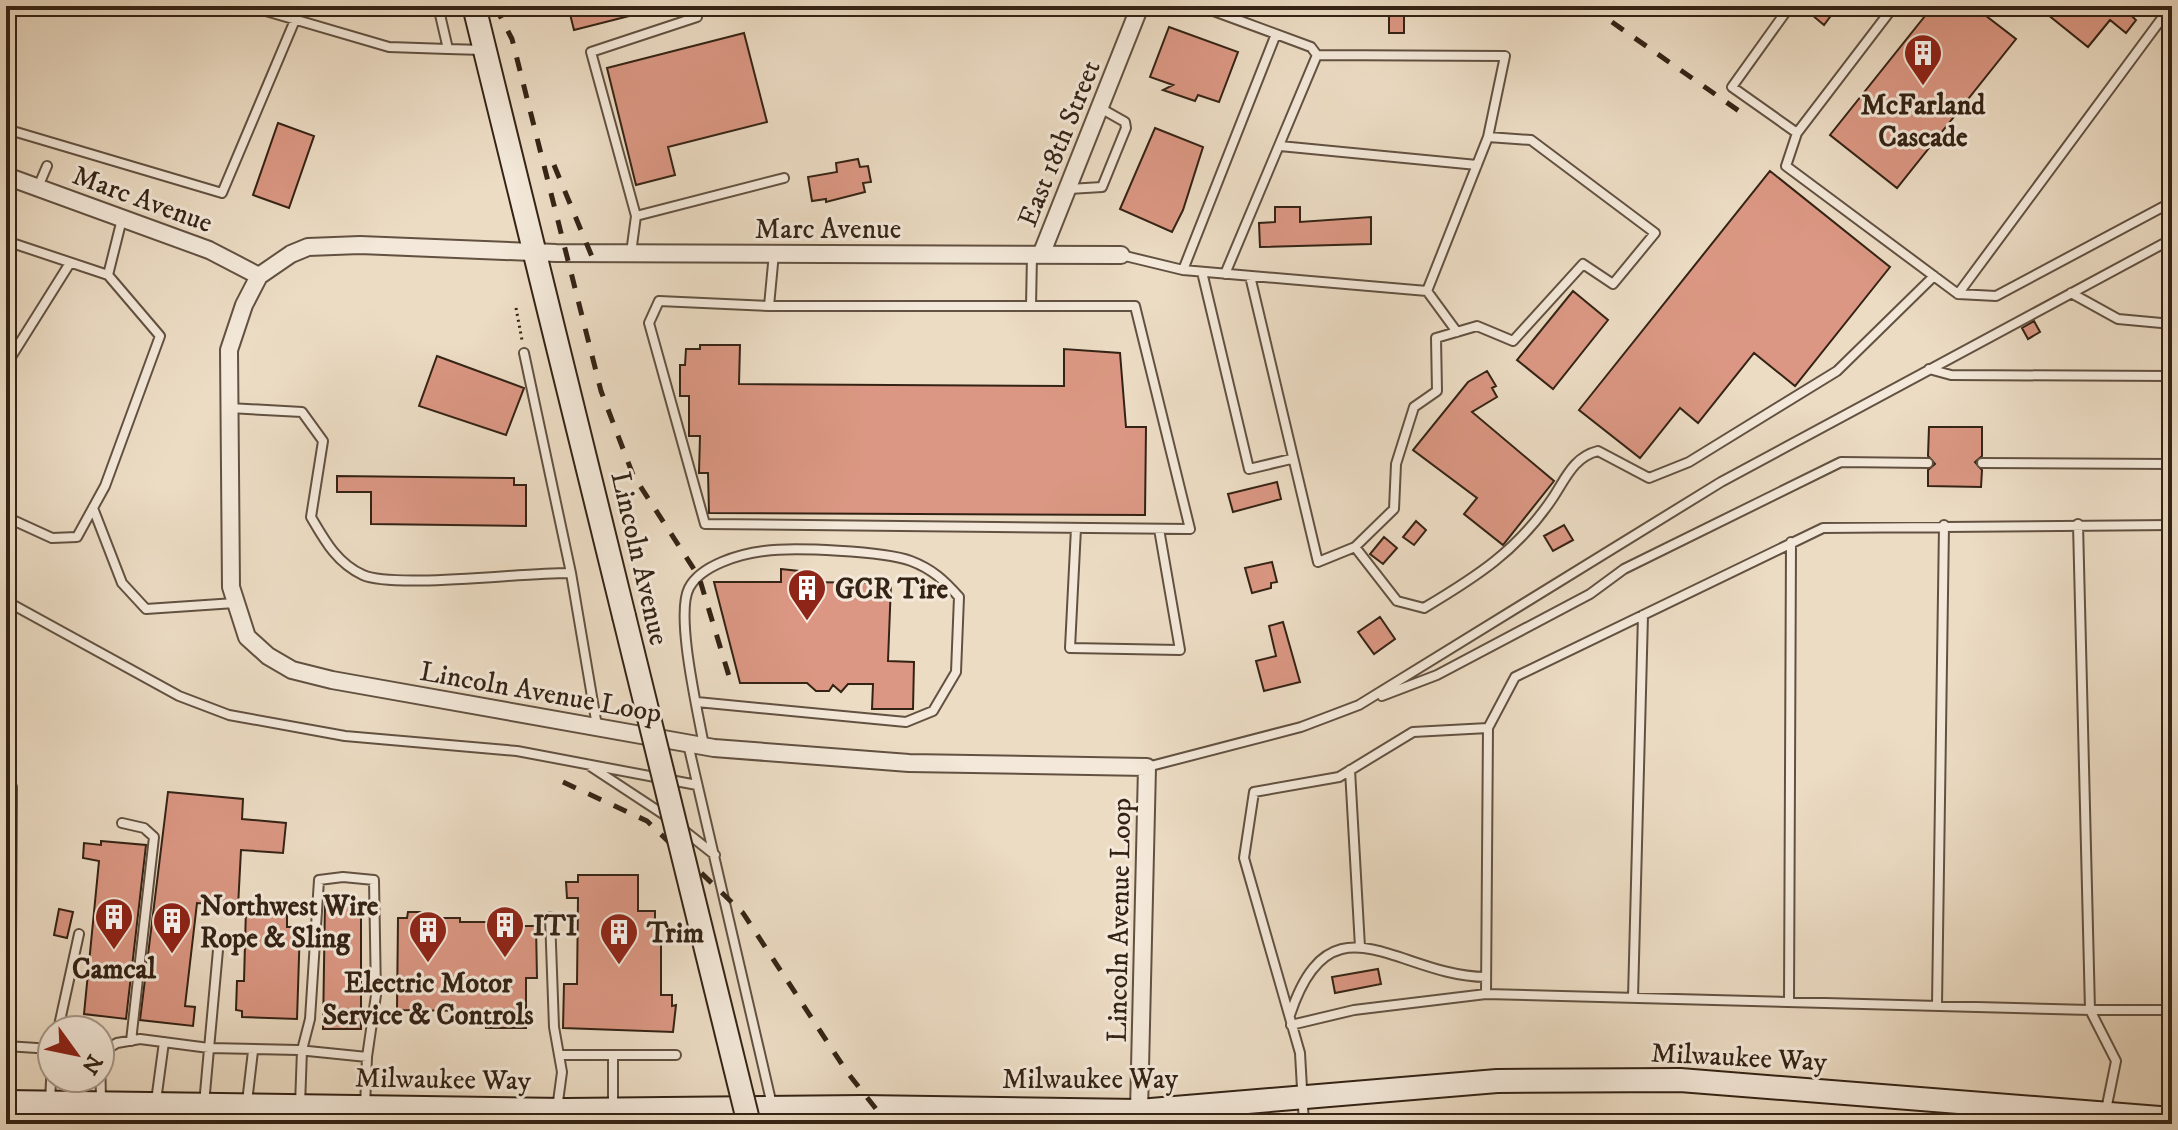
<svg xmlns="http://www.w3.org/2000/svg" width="2178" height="1130" viewBox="0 0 2178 1130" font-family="'IM FELL DW Pica',serif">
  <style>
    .building { fill: #db9783; stroke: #342315; stroke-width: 2 }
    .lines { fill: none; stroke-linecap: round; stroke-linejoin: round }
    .lane-casing { stroke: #625141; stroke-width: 12 }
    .street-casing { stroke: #625141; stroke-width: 20 }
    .secondary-casing { stroke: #342315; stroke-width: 26 }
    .path { stroke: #342315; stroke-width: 3; stroke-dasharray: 2 4; stroke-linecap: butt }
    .lane { stroke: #f3e8d9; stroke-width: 8 }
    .street { stroke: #f3e8d9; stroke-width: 16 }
    .secondary { stroke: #f3e8d9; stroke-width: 22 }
    .rail { stroke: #342315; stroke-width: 5; stroke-dasharray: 14 14; stroke-linecap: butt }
    .secondary-bridge-casing { stroke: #342315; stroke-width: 26; stroke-linecap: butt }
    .secondary-bridge { stroke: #f3e8d9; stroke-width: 22 }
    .labels { text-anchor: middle; stroke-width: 6; stroke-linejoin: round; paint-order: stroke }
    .poi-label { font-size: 28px; font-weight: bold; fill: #342315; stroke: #f3e8d9; text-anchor: start }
    .street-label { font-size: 28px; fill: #342315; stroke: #f3e8d9 }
  </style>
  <rect width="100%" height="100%" fill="#ecdcc4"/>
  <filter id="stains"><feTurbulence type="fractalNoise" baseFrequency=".0025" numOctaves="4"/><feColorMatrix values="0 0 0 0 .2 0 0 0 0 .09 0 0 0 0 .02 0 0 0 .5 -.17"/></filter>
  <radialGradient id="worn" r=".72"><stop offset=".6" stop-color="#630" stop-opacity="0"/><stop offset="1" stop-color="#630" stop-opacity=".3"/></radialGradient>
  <path class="building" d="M568,6H649V11L574,30Z
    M1820,6H1838L1824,25L1812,15Z
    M1933,6H1992L1985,15L2016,39L1897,188L1830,135Z
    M2037,6H2121L2136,20L2126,33L2110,20L2088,47Z
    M1389,14L1404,15V33H1389Z
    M1169,27L1238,52L1219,102L1198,95L1195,101L1163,90L1173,85L1150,77Z
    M744,33L767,122L668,147L675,175L636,185L607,68Z
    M278,123L314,136L289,208L253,195Z
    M1155,128L1203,147L1183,210L1172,232L1120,209Z
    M858,159L860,167L868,166L871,182L863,183L865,192L826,202V199L812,201L808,177L837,172L836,163Z
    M1770,171L1890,267L1795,386L1754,353L1698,423L1680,408L1640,458L1579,410Z
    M1275,207H1300V222L1371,217V244L1260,247L1259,223L1275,222Z
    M1573,291L1608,320L1553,389L1517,360Z
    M2034,321L2040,332L2028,339L2022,328Z
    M700,345H740L739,384L1064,386V349L1120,353L1126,427H1146L1145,515L709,513L708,473H699L700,436H689V396H680V365H685L686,349H700Z
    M437,356L524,388L506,435L419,406Z
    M1487,371L1496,386L1492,388L1497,397L1472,412L1554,481L1503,545L1464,514L1477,498L1413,450L1468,382Z
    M1929,427H1982V456L1975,462L1982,470L1981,487L1928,486V470L1935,464L1928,456Z
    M337,476L514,478V485H526V526L371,524V492H337Z
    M1277,482L1281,499L1233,512L1228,494Z
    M1416,521L1426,530L1414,545L1403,537Z
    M1564,525L1573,540L1553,551L1544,536Z
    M1384,537L1397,548L1383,564L1370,554Z
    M1272,562L1277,582L1271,583V588L1252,593L1245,568Z
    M781,569L799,571V582L891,583L888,661L914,662L913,709H872L873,684H848L841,692L833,685L829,691H816L807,683H740L714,582H781Z
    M1380,617L1395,639L1374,654L1358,632Z
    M1283,622L1300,682L1264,691L1256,661L1276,656L1269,626Z
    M168,792L243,799L242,819L286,823L283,853L241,850L238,907L197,903L185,1006L195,1007L193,1026L140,1020Z
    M101,841L146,845L126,1019L84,1014L99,861L83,858L84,843L101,845Z
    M578,875H638V911H655V937H661V995H672V1006L676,1005L673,1032L563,1028L564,984H577L578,898H567L566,882H578Z
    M325,902H361V1029H323Z
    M246,908L287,909V927H300L297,1019L242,1017V1011L236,1010L237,981H244Z
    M59,909L73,912L67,938L54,935Z
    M408,912H429V918H460V922H521V926H536L537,978H526V1028H486V1013L472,1011L397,1010L398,918H407Z
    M1378,969L1381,984L1335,993L1332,977Z"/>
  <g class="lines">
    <g class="lane-casing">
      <path id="lane" d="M249,6L389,47L448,49
        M438,6L448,49L483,50
        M1200,6L1311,47L1317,55L1225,274
        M1790,6L1732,87L1797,133
        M1894,6L1797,133L1786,166L1958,294L2171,6
        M6,129L222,193L295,20
        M1280,146L1477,165
        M38,187L47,166
        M1069,189L1102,187L1126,128L1125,122L1102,109
        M636,216L591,52L697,17L694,6
        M6,241L108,275L160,336L105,486L77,537L52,538L6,517
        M631,253L636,216L784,178
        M1121,255L1183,270L1427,291L1457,332
        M1183,270L1276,34
        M1202,272L1249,469L1291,459
        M108,275L122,219
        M1250,276L1318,562L1355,547L1394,509L1396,464L1414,407L1437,391L1436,338L1477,326L1513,341L1583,264L1613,284L1655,233L1531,140L1488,137L1505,56L1317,55
        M1427,291L1488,137
        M2071,293L2118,319L2172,324
        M1958,294L1996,296L2172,202
        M659,301L769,306H1135L1190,529L705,524L649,323Z
        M769,306L774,253
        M1031,306L1032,255
        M524,353L571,573L597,726
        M6,365L70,263
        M1929,369L1951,375L2172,376
        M229,408L302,412L323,441L311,517C325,541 337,563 363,575C395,589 527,572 571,573
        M1982,463L2172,464
        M93,508L122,583L146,609L235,603
        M2078,524L2090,1010H2172
        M1076,528L1070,648L1180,650L1159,529
        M1355,547L1397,601L1424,608C1476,577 1517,551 1552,499C1565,480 1573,457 1598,451L1649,478L1689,462L1837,371L1934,276
        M6,601L179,696L229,715L345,736L517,751L697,785
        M1382,696L1437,675L1590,594L1624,569L1841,462L1928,463
        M697,702L906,722L933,711L956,672L959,597C944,580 932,569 911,561C884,551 793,547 764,551C740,554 701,565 689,588C675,615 698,712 704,746
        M1488,728L1515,677L1823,528L2172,525
        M688,744L772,1105
        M590,766L669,818
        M1147,767L1301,727L1359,705L1721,482L2172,239
        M1350,770L1360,947
        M6,773L12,787L10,1101
        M122,823L144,828L154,837L131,1041
        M682,829L715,855
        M550,917L554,1027L562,1072L557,1109
        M1633,998L1643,615
        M1789,1002L1791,542
        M1937,1005L1944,525
        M1290,1015C1331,890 1399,977 1486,977
        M1291,1025L1354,1010L1486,994
        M58,1030L79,934
        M6,1046L52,1049
        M100,1053L117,1043L140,1039L209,1048L298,1050L367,1057
        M100,1053L101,1100
        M561,1055H676
        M50,1101L52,1062
        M156,1101L164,1042
        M247,1102L253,1051
        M204,1104L219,939
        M300,1105L302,1050L310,1019L319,880L343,877L374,880L376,995L367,1057L365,1107
        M613,1107V1056
        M1304,1124L1300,1053L1244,858L1254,792L1339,777L1413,732L1488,728L1486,994L2090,1010L2116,1061L2106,1110"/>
    </g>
    <g class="street-casing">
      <path id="street" d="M6,176L209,250L259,276
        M1041,255L1140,6
        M1121,255L556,253L360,245L308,247L291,254L259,276L244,305L229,350L231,587L247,637L268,656L292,670L332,680L714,748L909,763L1147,767L1139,1111"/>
    </g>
    <g class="secondary-casing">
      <path id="secondary" d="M474,6L624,616
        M6,1102L566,1110L862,1107L1139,1111L1497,1081L1680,1080L2172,1119"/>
    </g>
    <path class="path" d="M516,308L522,340"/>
    <use href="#lane" class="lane"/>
    <use href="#street" class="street"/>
    <use href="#secondary" class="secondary"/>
    <path class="rail" d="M495,6L512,39L601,391L633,475L699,577L732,686
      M1589,6L1749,118
      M554,165L595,264
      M563,782L647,821L743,913L847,1072L888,1124"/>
    <g class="secondary-bridge-casing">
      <path id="secondary-bridge" d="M624,616L749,1124"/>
    </g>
    <use href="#secondary-bridge" class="secondary-bridge"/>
  </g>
  <defs>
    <g id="building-pin" transform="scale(2)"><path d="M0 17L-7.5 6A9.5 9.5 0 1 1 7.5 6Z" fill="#8f2418" stroke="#f3e8d9"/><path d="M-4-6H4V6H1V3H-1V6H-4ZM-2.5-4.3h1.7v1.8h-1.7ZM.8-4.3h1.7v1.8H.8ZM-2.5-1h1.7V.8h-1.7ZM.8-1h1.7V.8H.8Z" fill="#fff"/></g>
  </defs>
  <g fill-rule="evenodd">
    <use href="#building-pin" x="1923" y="53"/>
    <use href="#building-pin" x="807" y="588"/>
    <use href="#building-pin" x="114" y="917"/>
    <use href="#building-pin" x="172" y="921"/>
    <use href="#building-pin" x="505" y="925"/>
    <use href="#building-pin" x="428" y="930"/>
    <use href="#building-pin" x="619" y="932"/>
  </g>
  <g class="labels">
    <g class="poi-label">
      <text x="1923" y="114" text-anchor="middle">McFarland<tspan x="1923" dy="32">Cascade</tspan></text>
      <text x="835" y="598">GCR Tire</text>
      <text x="200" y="915">Northwest Wire<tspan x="200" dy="32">Rope &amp; Sling</tspan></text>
      <text x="533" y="935">ITI</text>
      <text x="647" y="942">Trim</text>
      <text x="114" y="978" text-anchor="middle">Camcal</text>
      <text x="428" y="992" text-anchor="middle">Electric Motor<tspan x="428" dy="32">Service &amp; Controls</tspan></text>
    </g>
    <g class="street-label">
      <text transform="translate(1058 143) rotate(-68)" y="10">East 18th Street</text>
      <text transform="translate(143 198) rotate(20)" y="10">Marc Avenue</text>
      <text x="828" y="238">Marc Avenue</text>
      <text transform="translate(641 558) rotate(77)" y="10">Lincoln Avenue</text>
      <text transform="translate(541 691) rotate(10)" y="10">Lincoln Avenue Loop</text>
      <text transform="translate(1118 920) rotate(-89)" y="10">Lincoln Avenue Loop</text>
      <text transform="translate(1739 1056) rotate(3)" y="10">Milwaukee Way</text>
      <text transform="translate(443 1078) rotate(1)" y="10">Milwaukee Way</text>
      <text x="1090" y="1088">Milwaukee Way</text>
    </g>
  </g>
  <rect width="2178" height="1130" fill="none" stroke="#ecdcc4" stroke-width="32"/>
  <rect x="8" y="8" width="2162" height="1114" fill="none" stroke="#342315" stroke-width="4"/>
  <rect x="16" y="16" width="2146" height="1098" fill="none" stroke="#342315" stroke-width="2"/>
  <g transform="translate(76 1054) rotate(123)"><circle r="38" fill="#f3e8d9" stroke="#a7998b" stroke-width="2"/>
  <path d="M0-6L14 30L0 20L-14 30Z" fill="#8f2418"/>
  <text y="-12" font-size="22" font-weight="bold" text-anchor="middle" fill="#342315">N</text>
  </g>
  <rect width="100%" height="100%" filter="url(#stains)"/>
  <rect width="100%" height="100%" fill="url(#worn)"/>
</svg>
